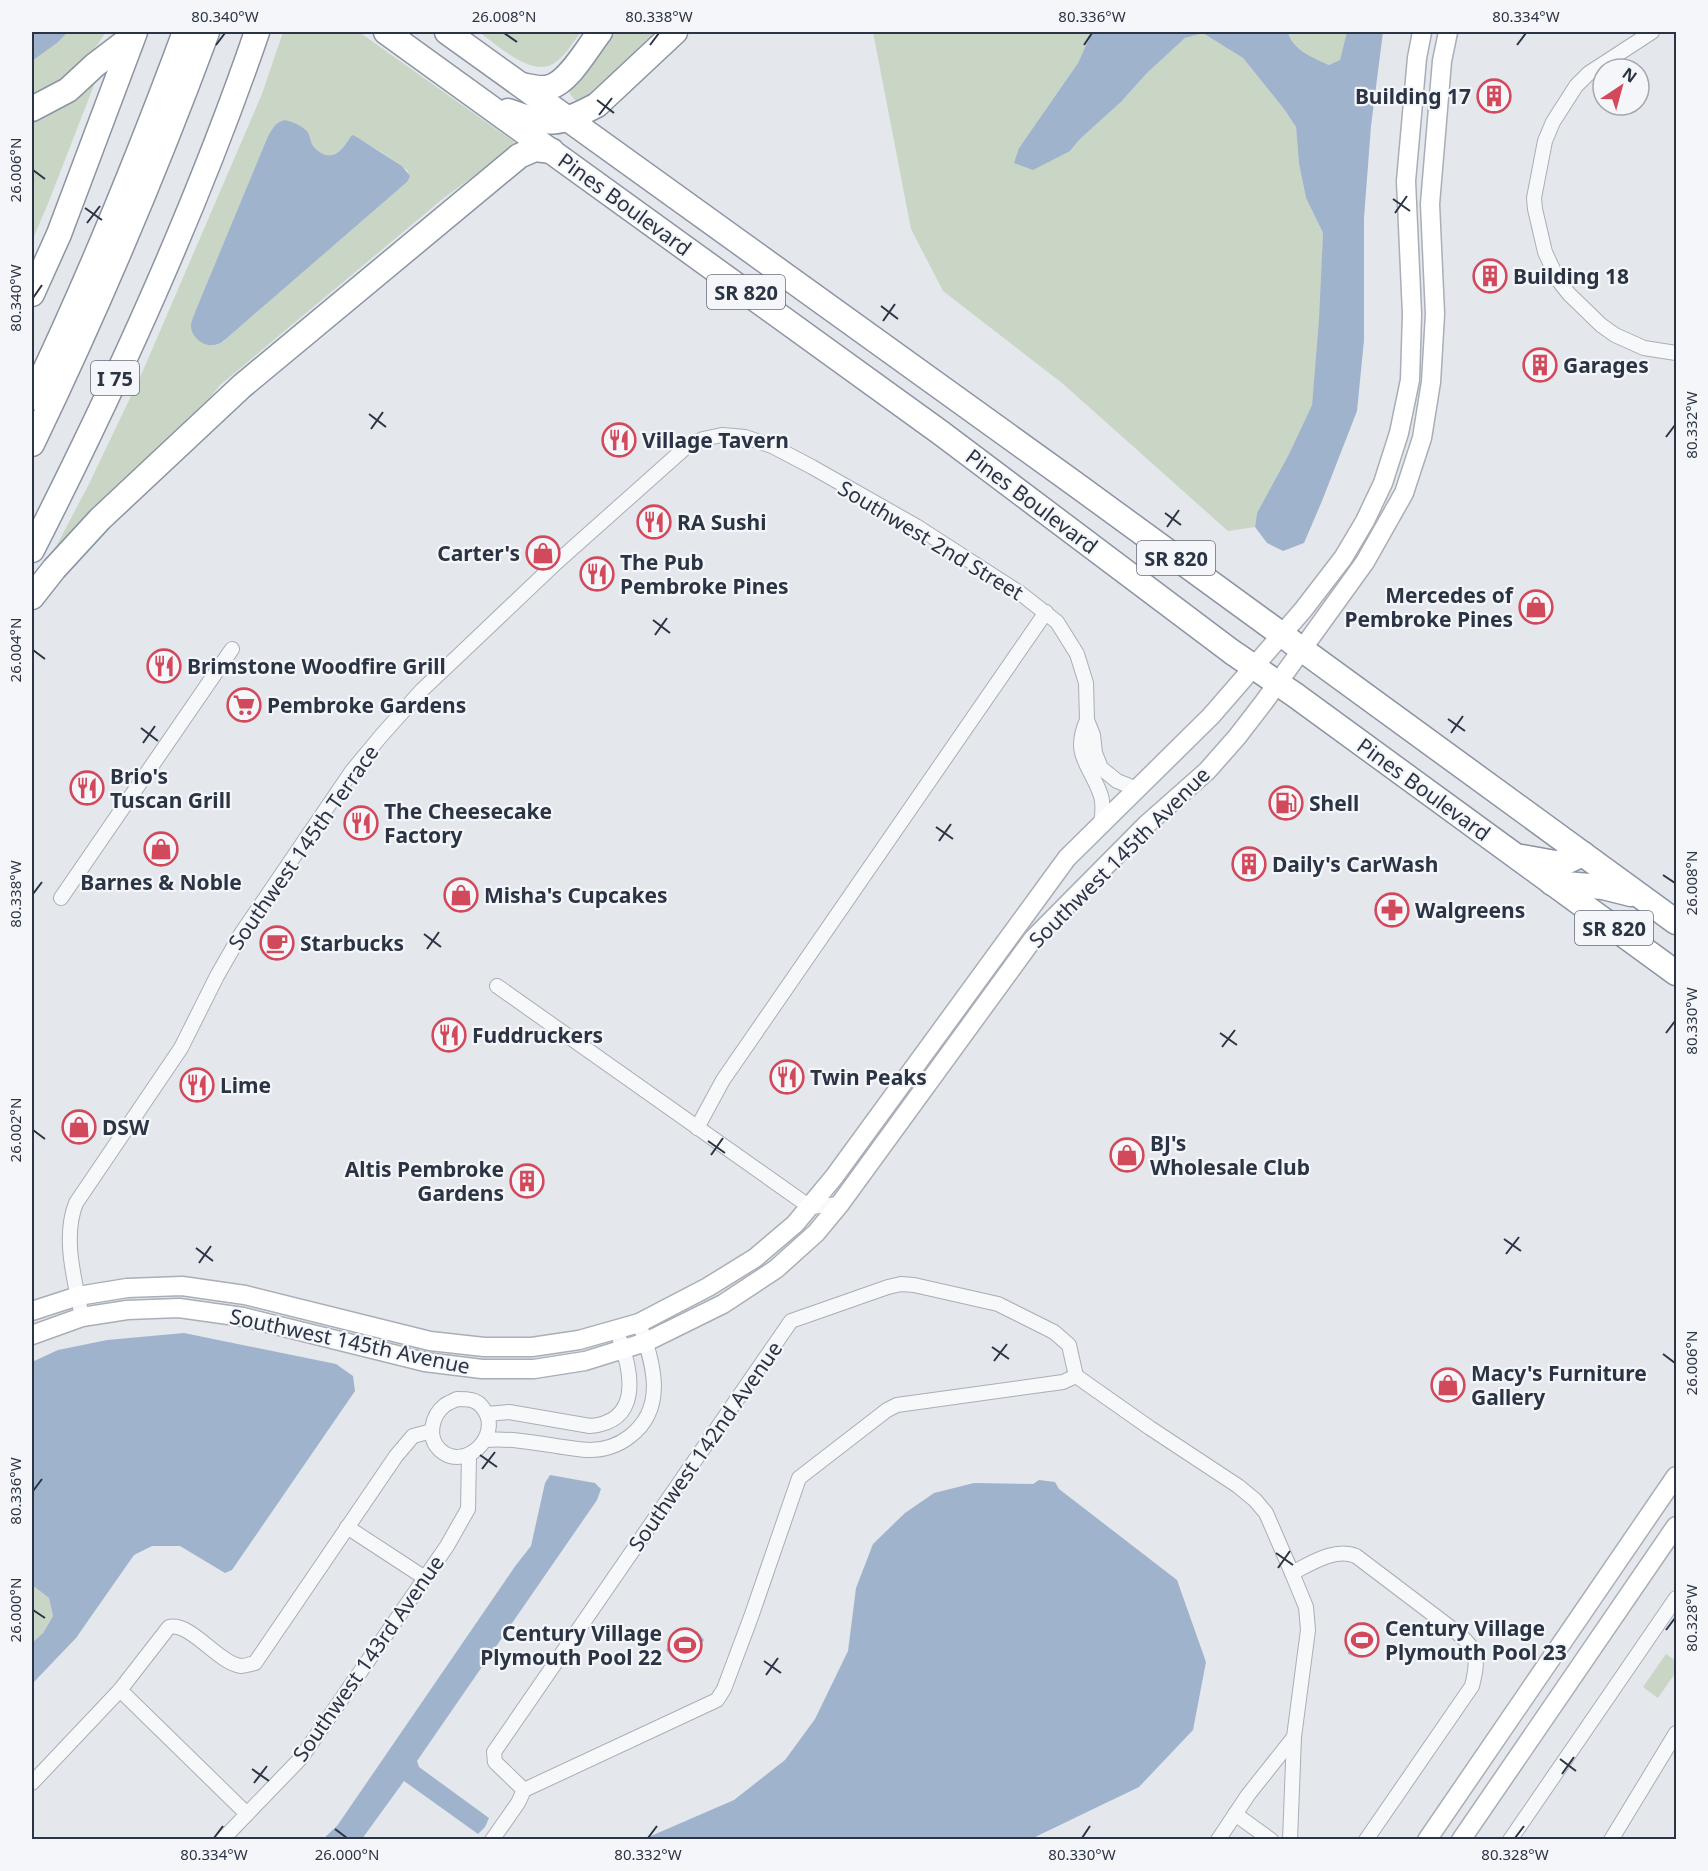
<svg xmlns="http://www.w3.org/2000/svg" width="1708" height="1871" viewBox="0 0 1708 1871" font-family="'Noto Sans',sans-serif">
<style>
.green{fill:#c9d6c5;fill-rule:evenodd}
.water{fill:#9fb4cc}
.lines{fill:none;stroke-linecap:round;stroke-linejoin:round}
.street-casing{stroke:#a9aeb7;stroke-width:16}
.secondary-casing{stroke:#a9aeb7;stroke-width:21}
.highway-casing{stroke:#8b94a3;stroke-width:27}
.street{stroke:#f7f8fa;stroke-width:14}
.secondary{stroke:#fff;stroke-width:18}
.highway{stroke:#fff;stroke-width:24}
.ticks{fill:none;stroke:#2b3445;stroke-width:2}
.labels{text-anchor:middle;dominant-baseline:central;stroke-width:4.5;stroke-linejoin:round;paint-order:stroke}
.shield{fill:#f4f6f9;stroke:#676e7b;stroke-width:1.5}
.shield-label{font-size:20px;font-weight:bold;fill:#2b3445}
.poi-label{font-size:21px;font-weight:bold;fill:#2b3445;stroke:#f4f6f9;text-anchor:start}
.street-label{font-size:21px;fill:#2b3445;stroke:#f4f6f9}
.neatline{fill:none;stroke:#2b3445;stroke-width:2}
.ticks-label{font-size:15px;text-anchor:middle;fill:#2b3445}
</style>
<rect width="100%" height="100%" fill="#e4e7ec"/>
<!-- green -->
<g class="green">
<path d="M68,32H106C88,61 62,82 32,98V61L57,43Z"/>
<path d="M283,32H359L517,144L445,197L220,385L196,415L48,562L89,484L142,373L262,94ZM285,120C293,122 301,125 307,131C310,135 310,139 312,144C315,148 318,151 322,154C336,160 345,145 352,136C372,146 391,157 408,171L407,182L227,338L219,344L212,346L191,325L195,312L268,136C273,128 275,122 285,120Z"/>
<path d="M479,32H581C572,43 565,57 553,64C531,77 496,44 479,32Z"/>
<path d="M615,32H666L582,100H575L570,94V90Z"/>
<path d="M873,32H1092L1078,63L1019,148L1070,151L1080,139L1121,102L1146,74L1185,38L1203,32L1243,58L1284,109L1296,127L1299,164L1306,198L1323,233L1320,320L1312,405L1289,454L1257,513L1255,527L1228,531L1062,383L943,291L911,229Z"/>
<path d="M1288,32H1347L1340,61L1329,65C1314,58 1292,50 1288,32Z"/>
<path d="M101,67L49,201L32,241V119Z"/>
<path d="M32,1585L49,1598L53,1616L43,1633L32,1643Z"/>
<path d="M1666,1654L1676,1661V1672L1658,1698L1643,1687Z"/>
</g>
<!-- water -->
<g class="water">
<path d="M32,32H68L57,43L32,61Z"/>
<path d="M1092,32H1288C1292,50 1314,58 1329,65L1340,60L1347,32H1383L1371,126L1364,218V340L1357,411L1322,501L1304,543L1283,551L1267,543L1255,527L1257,513L1289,454L1312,405L1319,320L1323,233L1306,198L1299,164L1296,127L1284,109L1243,58L1203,33L1185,38L1146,74L1121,102L1080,139L1070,151L1033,170L1014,163L1019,148L1078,63Z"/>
<path d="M285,120C293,122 301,125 307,131C310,135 310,139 312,144C315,149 318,151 323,154C337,160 345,145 352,135L355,136L402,166L410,176L407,182L227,338C223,341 219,345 214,345C204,347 191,337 191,326C191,321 194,316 195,312L268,136C273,128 275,122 285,120Z"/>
<path d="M184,1333L336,1364L353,1376L355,1391L232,1570L225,1573L180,1546H152L134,1555L76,1638L32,1684V1643L43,1633L53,1616L49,1598L32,1585V1362L58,1350L107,1340Z"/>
<path d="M550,1475L595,1483L601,1489L597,1500L417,1761L419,1767L489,1818L485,1827L478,1834L404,1781L362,1839H323L337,1826L516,1565L531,1546L545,1483Z"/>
<path d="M1039,1480L1055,1482L1059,1489L1177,1580L1206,1662L1193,1730L1139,1787L1031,1839H644L734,1800L785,1760L815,1719L848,1651L856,1588L873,1544L905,1513L934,1493L974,1483L1033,1484Z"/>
<path d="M1364,1622L1375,1627L1373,1644L1368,1646L1359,1658L1348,1654L1350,1636L1355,1635Z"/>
<path d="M697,1631L704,1640L695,1653L688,1650L673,1658L666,1650L676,1636L682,1638Z"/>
</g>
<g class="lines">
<!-- street casing -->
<g class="street-casing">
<g id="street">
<path d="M1652,32L1589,73L1576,86L1553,122L1545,141L1534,198L1535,209L1545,252L1558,280L1569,294L1601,325L1615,335L1644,348L1676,353"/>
<path d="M1087,720C1071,756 1091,765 1101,796C1104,805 1102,815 1101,825"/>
<path d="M61,898L232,649"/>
<path d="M497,986L810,1207L840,1204"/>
<path d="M697,1128L723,1080L1046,612"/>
<path d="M82,1317C75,1281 62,1238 76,1203L181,1048L217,976L241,934L352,771L381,736L422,690L457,657L557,562L685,448L703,439L722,435L745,437L772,446L812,467L916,526L1020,593L1057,622L1077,654L1086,683L1087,720L1093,735L1095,753L1101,768L1117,781L1137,789"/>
<path d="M1076,1376L1150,1428L1238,1486L1255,1500L1266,1513L1292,1573C1310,1564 1335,1547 1356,1556L1455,1631C1478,1649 1479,1658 1472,1686L1366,1840"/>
<path d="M457,1399C461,1399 467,1399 471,1400C477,1401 482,1406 485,1411C501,1437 464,1472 440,1450C427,1438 431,1416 445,1405C448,1403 453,1401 457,1399Z"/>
<path d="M487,1414L509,1412L590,1426C640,1422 633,1375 620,1340"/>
<path d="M485,1440C512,1438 537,1443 563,1447C572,1448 581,1450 590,1450C605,1450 617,1446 629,1437C668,1408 653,1362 639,1323"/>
<path d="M347,1527L425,1578"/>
<path d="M120,1690L247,1814"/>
<path d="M32,1783L120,1690L169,1627C191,1622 218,1663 241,1666C245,1666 251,1664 255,1663L396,1456L413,1436L432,1431"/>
<path d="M524,1790L495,1762L494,1752L791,1321L888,1287L901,1284L914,1285L998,1304L1054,1332L1069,1345L1076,1376"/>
<path d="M524,1790L717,1700L724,1689L751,1617L799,1478L887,1410L897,1405L1063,1382L1076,1376"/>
<path d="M1235,1814L1271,1840"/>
<path d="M222,1840L301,1758L447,1546L468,1509L469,1455"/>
<path d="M492,1840L518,1803L524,1790"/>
<path d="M1218,1840L1248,1795L1294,1737L1308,1630L1306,1607L1292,1573"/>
<path d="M1290,1840L1294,1737"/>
<path d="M1510,1840L1676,1598"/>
<path d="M1611,1840L1676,1733"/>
</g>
</g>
<!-- secondary casing -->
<g class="secondary-casing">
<g id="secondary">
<path d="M32,1311L78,1296L127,1288L182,1286L245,1295L430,1341L484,1347H532L579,1340L639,1323L708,1287L755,1258L795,1224L834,1177L1067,858L1211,716L1303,610L1343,558L1365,521L1383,483L1399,433L1410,380L1412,314L1406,181L1417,58L1422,32"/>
<path d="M32,1335L82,1317L127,1310L179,1308L243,1317L425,1362L482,1369H534L585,1361L646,1342L723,1304L776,1269L816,1233L840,1204L1033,939L1147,824L1207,771L1237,737L1264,702L1365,562L1404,493L1422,438L1431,382L1435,314L1430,204L1442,61L1448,32"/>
<path d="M1427,1840L1676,1476"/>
<path d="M1461,1840L1676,1526"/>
</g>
</g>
<!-- highway casing -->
<g class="highway-casing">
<g id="highway">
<path d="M386,32L941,433L1232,652L1295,695L1676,973"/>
<path d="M447,32L1071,481L1676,922"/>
<path d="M522,85C532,87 541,90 550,87C569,82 588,47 600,32"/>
<path d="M32,109L68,90L95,65L133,36"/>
<path d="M508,111C550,126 557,126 597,105L675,32"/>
<path d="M32,294L59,234L135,32"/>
<path d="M32,398C89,279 139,156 185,32"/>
<path d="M32,444C97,309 155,172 207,32"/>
<path d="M32,550C117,383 196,210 257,32"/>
<path d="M32,597L54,569L100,519L242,386L519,156L535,149L552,151"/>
<path d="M1522,857L1555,863L1566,862L1583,854"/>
<path d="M1552,883L1603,887L1631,894"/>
</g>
</g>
<!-- street -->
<use href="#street" class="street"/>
<!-- secondary -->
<use href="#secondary" class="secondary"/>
<!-- highway -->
<use href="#highway" class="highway"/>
</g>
<!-- ticks -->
<path class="ticks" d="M504,33L517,42M216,45L225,33M650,45L659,33M1084,45L1092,33M1517,45L1526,33M597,100L614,113M599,115L612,98M33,170L45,179M1393,199L1410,211M85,208L102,220M1395,213L1407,196M87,223L100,206M33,298L42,285M881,306L898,319M883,321L895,304M369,414L386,427M371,429L383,412M1666,437L1675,425M1165,513L1181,525M1167,527L1179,510M653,620L670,633M655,635L667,618M33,650L45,659M1448,719L1465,731M141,728L158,741M1451,733L1463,716M143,743L155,726M936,827L953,839M939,841L951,824M1663,875L1675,883M33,894L42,882M424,934L441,947M427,949L439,932M1220,1033L1237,1045M1666,1033L1675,1021M1222,1047L1235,1030M33,1130L45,1139M708,1141L725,1153M711,1155L723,1138M1504,1239L1521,1251M196,1248L213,1261M1506,1254L1519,1237M199,1263L211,1246M992,1347L1009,1359M1663,1354L1675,1363M994,1361L1007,1344M480,1455L497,1467M482,1469L495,1452M33,1491L42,1479M1276,1553L1293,1565M1278,1568L1290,1551M33,1610L45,1618M1666,1630L1675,1618M764,1661L781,1673M766,1675L778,1658M1560,1759L1576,1771M252,1769L269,1781M1562,1774L1574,1757M254,1783L267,1766M335,1829L347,1838M214,1838L223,1826M648,1838L657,1826M1082,1838L1090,1826M1515,1838L1524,1826"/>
<!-- icons -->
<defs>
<g id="building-ring" transform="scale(1.725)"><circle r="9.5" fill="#f4f6f9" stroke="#d1495b" stroke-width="1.5"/><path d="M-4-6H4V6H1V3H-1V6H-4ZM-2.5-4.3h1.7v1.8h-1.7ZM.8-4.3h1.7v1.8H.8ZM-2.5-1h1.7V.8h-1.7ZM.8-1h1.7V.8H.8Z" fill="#d1495b"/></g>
<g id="restaurant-ring" transform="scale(1.725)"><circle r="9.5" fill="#f4f6f9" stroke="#d1495b" stroke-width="1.5"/><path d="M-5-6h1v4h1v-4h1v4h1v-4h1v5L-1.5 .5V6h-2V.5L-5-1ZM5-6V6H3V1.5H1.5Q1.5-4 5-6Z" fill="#d1495b"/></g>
<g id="shop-ring" transform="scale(1.725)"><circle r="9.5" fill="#f4f6f9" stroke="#d1495b" stroke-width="1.5"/><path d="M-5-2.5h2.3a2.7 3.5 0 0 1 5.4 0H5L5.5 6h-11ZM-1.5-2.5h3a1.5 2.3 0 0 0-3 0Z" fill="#d1495b"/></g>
<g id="supermarket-ring" transform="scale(1.725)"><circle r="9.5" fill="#f4f6f9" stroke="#d1495b" stroke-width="1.5"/><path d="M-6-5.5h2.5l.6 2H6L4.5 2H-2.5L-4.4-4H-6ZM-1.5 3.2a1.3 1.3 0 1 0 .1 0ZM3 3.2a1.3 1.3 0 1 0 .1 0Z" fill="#d1495b"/></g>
<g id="fuel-ring" transform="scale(1.725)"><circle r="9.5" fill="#f4f6f9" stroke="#d1495b" stroke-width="1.5"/><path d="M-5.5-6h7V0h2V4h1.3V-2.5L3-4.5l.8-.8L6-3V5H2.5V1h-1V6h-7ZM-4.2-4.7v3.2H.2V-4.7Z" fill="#d1495b"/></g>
<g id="pharmacy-ring" transform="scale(1.725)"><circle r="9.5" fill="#f4f6f9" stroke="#d1495b" stroke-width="1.5"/><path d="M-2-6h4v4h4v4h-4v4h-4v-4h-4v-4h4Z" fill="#d1495b"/></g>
<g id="cafe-ring" transform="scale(1.725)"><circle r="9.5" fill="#f4f6f9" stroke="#d1495b" stroke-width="1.5"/><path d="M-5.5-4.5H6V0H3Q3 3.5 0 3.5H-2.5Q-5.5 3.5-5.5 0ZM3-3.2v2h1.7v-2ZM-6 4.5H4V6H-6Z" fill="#d1495b"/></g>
<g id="stadium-ring" transform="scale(1.725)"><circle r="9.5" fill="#f4f6f9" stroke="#d1495b" stroke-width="1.5"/><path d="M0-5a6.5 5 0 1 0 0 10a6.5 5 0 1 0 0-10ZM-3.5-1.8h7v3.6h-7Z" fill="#d1495b"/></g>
</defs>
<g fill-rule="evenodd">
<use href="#building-ring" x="1494" y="96"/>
<use href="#building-ring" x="1490" y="276"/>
<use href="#building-ring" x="1540" y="365"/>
<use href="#restaurant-ring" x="619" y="440"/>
<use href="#restaurant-ring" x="654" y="522"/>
<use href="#shop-ring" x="543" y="553"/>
<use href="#restaurant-ring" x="597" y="574"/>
<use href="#shop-ring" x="1536" y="607"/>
<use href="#restaurant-ring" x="164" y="666"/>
<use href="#supermarket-ring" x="244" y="705"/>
<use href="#restaurant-ring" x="87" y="788"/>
<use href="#fuel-ring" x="1286" y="803"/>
<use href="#restaurant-ring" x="361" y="823"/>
<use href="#shop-ring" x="161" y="849"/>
<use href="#building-ring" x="1249" y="864"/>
<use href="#shop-ring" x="461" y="895"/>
<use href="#pharmacy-ring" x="1392" y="910"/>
<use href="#cafe-ring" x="277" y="943"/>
<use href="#restaurant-ring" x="449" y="1035"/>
<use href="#restaurant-ring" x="787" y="1077"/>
<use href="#restaurant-ring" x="197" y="1085"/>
<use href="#shop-ring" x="79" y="1127"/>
<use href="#shop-ring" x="1127" y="1155"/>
<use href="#building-ring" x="527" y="1181"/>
<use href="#shop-ring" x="1448" y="1385"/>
<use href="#stadium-ring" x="1362" y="1640"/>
<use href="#stadium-ring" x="685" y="1645"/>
</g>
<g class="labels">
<!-- shield labels -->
<g class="shield">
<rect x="707" y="275" width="78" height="34" rx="4.5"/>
<rect x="91" y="361" width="48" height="34" rx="4.5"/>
<rect x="1137" y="541" width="78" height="34" rx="4.5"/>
<rect x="1575" y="911" width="78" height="34" rx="4.5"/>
</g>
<g class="shield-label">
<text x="746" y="292">SR 820</text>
<text x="115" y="378">I 75</text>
<text x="1176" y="558">SR 820</text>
<text x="1614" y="928">SR 820</text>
</g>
<!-- poi labels -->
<g class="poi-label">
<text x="1471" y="96" text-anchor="end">Building 17</text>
<text x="1513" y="276">Building 18</text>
<text x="1563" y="365">Garages</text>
<text x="642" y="440">Village Tavern</text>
<text x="677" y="522">RA Sushi</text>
<text x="520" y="553" text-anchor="end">Carter's</text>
<text x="620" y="562">The Pub<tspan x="620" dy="24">Pembroke Pines</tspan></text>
<text x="1513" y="595" text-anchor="end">Mercedes of<tspan x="1513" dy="24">Pembroke Pines</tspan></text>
<text x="187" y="666">Brimstone Woodfire Grill</text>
<text x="267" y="705">Pembroke Gardens</text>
<text x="110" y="776">Brio's<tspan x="110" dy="24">Tuscan Grill</tspan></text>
<text x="1309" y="803">Shell</text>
<text x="384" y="811">The Cheesecake<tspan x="384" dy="24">Factory</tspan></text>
<text x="1272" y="864">Daily's CarWash</text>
<text x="161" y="882" text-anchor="middle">Barnes &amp; Noble</text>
<text x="484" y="895">Misha's Cupcakes</text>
<text x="1415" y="910">Walgreens</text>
<text x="300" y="943">Starbucks</text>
<text x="472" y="1035">Fuddruckers</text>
<text x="810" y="1077">Twin Peaks</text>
<text x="220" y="1085">Lime</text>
<text x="102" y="1127">DSW</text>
<text x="1150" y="1143">BJ's<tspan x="1150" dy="24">Wholesale Club</tspan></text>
<text x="504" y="1169" text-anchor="end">Altis Pembroke<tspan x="504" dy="24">Gardens</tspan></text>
<text x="1471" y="1373">Macy's Furniture<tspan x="1471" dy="24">Gallery</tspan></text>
<text x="1385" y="1628">Century Village<tspan x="1385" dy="24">Plymouth Pool 23</tspan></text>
<text x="662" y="1633" text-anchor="end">Century Village<tspan x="662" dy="24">Plymouth Pool 22</tspan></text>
</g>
<!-- street labels -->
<g class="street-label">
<text transform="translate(625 204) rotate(36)">Pines Boulevard</text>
<text transform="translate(1032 501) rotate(37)">Pines Boulevard</text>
<text transform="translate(931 540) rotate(31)">Southwest 2nd Street</text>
<text transform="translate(1424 789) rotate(36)">Pines Boulevard</text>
<text transform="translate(303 847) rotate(-55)">Southwest 145th Terrace</text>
<text transform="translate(1119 857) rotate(-45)">Southwest 145th Avenue</text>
<text transform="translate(350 1341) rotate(12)">Southwest 145th Avenue</text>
<text transform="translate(705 1446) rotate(-55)">Southwest 142nd Avenue</text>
<text transform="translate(368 1658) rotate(-55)">Southwest 143rd Avenue</text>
</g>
</g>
<!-- border -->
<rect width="1708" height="1871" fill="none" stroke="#f4f6f9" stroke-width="66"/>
<!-- north arrow -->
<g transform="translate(1621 87) rotate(36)"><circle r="28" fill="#f4f6f9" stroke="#a4a8b1" stroke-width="1.5"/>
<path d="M0-4.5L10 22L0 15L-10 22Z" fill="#d1495b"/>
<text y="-9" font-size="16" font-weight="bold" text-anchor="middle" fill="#2b3445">N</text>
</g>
<rect x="33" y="33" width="1642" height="1805" class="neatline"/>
<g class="ticks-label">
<text x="225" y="22">80.340°W</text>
<text x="504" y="22">26.008°N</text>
<text x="659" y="22">80.338°W</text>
<text x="1092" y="22">80.336°W</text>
<text x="1526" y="22">80.334°W</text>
<text transform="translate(16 170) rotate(-90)" y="5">26.006°N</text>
<text transform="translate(16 298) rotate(-90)" y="5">80.340°W</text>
<text transform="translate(1692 425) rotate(-90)" y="5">80.332°W</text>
<text transform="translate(16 650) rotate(-90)" y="5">26.004°N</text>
<text transform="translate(1692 883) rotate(-90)" y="5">26.008°N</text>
<text transform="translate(16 894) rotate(-90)" y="5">80.338°W</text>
<text transform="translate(1692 1021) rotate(-90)" y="5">80.330°W</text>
<text transform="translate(16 1130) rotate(-90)" y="5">26.002°N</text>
<text transform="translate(1692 1363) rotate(-90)" y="5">26.006°N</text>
<text transform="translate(16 1491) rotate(-90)" y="5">80.336°W</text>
<text transform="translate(16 1610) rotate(-90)" y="5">26.000°N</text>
<text transform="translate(1692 1618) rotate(-90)" y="5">80.328°W</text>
<text x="214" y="1860">80.334°W</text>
<text x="347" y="1860">26.000°N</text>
<text x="648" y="1860">80.332°W</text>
<text x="1082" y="1860">80.330°W</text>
<text x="1515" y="1860">80.328°W</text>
</g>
</svg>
